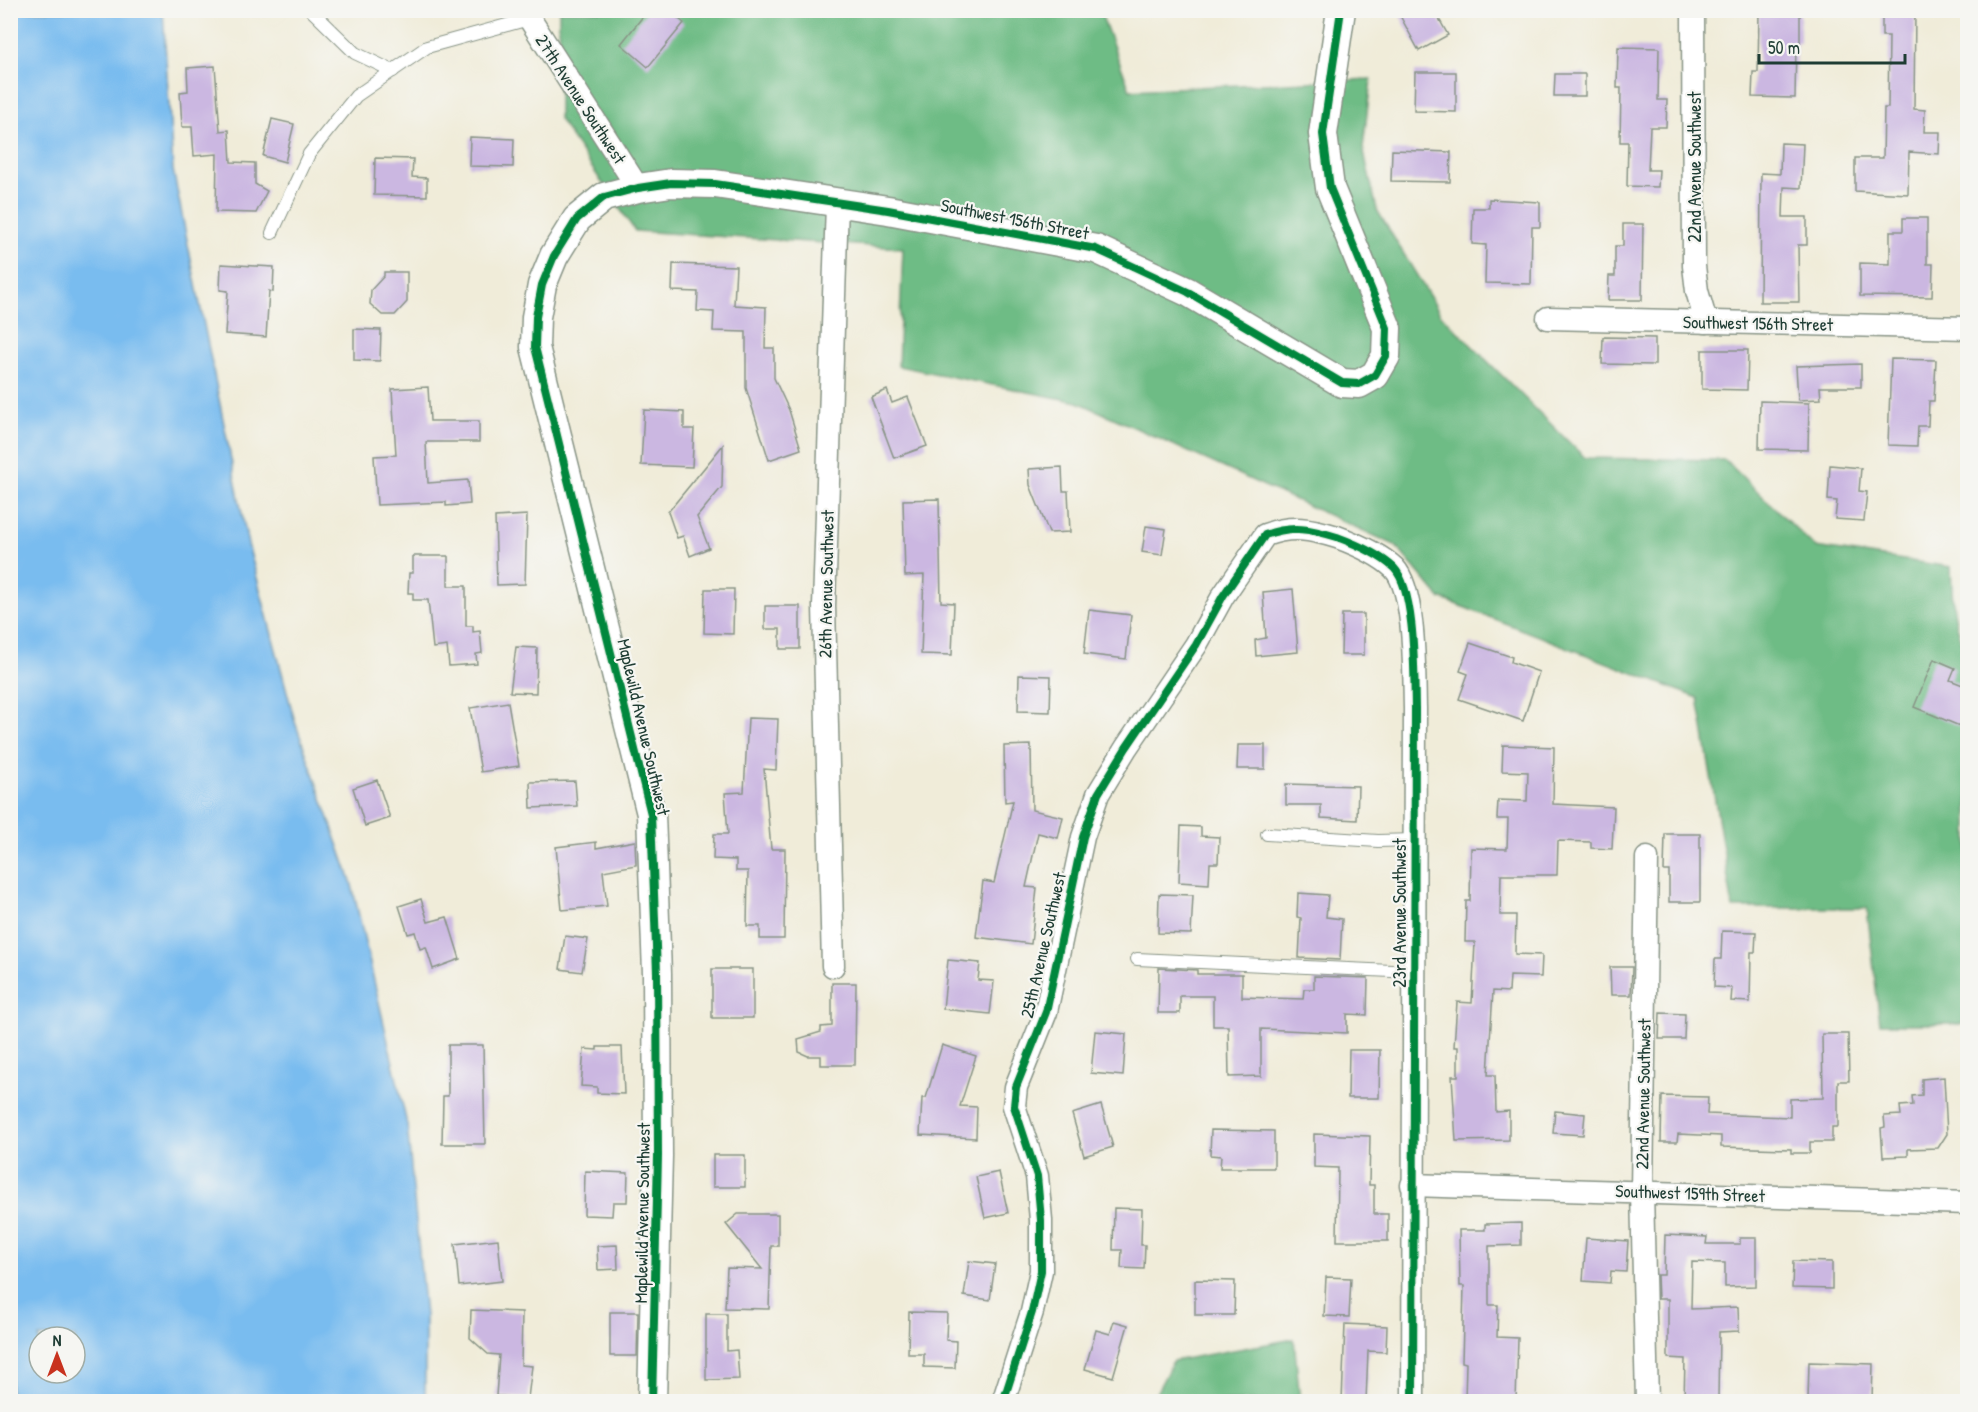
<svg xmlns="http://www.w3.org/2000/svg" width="1978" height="1412" viewBox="0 0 1978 1412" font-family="'Patrick Hand',sans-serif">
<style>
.forest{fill:#6ebc85;stroke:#467c5c;stroke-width:1.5}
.water{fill:#79bcef;stroke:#4c7c92;stroke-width:1.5;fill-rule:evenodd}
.building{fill:#cbb7e1}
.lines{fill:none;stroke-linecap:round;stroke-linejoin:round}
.service-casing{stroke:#889486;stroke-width:14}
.minor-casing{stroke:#889486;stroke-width:25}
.tertiary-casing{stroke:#889486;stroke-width:31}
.service{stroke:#fff;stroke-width:12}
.minor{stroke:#fff;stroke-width:22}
.tertiary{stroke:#fff;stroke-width:28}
.cycleway-casing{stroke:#f6f6f2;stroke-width:11}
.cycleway{stroke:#00873e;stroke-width:8}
.labels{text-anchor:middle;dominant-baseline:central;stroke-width:4.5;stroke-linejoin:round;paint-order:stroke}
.street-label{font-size:18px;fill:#1f3d34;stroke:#f6f6f2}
</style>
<rect width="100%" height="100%" fill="#f6f6f2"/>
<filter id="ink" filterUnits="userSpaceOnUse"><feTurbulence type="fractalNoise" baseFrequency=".0167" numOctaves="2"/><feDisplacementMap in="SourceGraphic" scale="12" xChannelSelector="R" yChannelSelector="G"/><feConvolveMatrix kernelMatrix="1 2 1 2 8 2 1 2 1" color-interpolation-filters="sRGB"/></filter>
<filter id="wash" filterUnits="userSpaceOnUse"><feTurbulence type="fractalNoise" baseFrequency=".008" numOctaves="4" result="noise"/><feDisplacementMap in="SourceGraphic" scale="24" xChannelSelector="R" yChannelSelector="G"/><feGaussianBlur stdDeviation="1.35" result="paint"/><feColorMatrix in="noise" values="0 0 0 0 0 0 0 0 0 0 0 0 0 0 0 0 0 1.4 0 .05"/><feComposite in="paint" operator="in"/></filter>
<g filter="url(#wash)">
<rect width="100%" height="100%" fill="#f0ecd9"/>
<!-- forest -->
<g class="forest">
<path d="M559,11H1100L1130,90L1371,79L1363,148L1377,210L1441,315L1585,458L1725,460L1815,547L1951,567C1952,598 1953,627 1968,655V1003L1963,1024H1880L1867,908H1733L1698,698L1440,598L1395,545L1078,402L898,366L903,248L635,231L559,119Z"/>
<path d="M1294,1339L1300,1401H1152L1173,1361Z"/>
</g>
<!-- water -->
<path class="water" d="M10,11H163L173,170L248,544L295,722L351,881L407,1124L425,1316V1401H11ZM39,1337H75V1373H39Z"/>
<g id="blocks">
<!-- building -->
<g class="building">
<path d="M648,10H668L684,23L648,67L621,44Z"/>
<path d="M1397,10H1434L1448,35L1419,51Z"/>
<path d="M1759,10H1800V43H1796L1795,98L1752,97L1753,72H1758Z"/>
<path d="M1882,10H1915L1914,109L1925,110L1924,132H1940L1939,154L1909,152L1908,194L1855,191V158H1883L1884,108H1888L1889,36H1882Z"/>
<path d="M1618,47L1659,48L1658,100H1667L1666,127H1650L1648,170H1659L1658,187L1627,186L1628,142H1620L1621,88H1617Z"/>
<path d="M215,66L220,131L229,130L231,162L255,163V184L267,191L256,213L216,212L217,154L194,156L192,127H182L180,92L188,91L187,68Z"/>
<path d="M1415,72H1456V112L1414,111Z"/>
<path d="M1555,74H1585V96H1554Z"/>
<path d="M272,119L294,124L285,162L263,156Z"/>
<path d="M470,137L514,139L513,167L469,166Z"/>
<path d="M1781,143L1803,144L1801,188L1784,187L1783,217H1807V245H1798L1799,302H1760L1761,173L1780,174Z"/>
<path d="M1392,150L1451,152L1450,182L1391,181Z"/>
<path d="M375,158L413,159L412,177L427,178V196L374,195Z"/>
<path d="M1489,199L1540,202V227H1532L1531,284L1485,283L1486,245L1472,244L1473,208H1489Z"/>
<path d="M1903,218H1927V264H1933L1932,297L1860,296V263L1890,264V231H1903Z"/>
<path d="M1623,224H1643L1642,300H1608L1609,276H1615V246H1623Z"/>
<path d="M221,264L274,267L273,292L269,291L266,337L225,334L228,291L220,290Z"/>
<path d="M673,264L736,266L734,305L766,307L765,348H774V378L789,410L801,449L769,460L746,388V332L713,331L714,312L697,311L698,292L672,291Z"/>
<path d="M384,272H407V302L395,315H382L370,304L371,290L384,276Z"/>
<path d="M354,329L381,330L380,361L354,360Z"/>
<path d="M1603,337L1655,338V365L1602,364Z"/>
<path d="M1702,350H1748L1747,390L1702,389Z"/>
<path d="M1891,359L1936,360L1934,401H1929L1928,426H1918L1917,446L1888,445Z"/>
<path d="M1861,364V387H1820L1821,399L1798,400L1796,366Z"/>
<path d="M428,387L430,421H479V442H426L428,483L468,480L470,504L446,506V502L377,505L374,456L396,455L392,389Z"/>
<path d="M887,390L892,403L908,397L927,446L894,458L871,397Z"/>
<path d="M1760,401L1809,403L1808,450L1759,449Z"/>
<path d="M644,410L684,412V429H694L692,467L641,465Z"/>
<path d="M723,445L722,487L697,517L709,548L690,556L683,536L677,538L668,512Z"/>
<path d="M1830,465L1861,468L1859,491L1867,492L1864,521L1835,519L1837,501L1828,500Z"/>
<path d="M1062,467L1063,491H1068L1070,532L1049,533L1030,485L1029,469Z"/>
<path d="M939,499L941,602L954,603L952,655L921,654L924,575L905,576L903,500Z"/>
<path d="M527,515L525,584L497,585L495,517Z"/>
<path d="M1146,526L1166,529L1162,555L1142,552Z"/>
<path d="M413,556H448V586H466V626H473V632L480,631L482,653L476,654L477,664L449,666L447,646L433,648L428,600H413V593H408L409,573H413Z"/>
<path d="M705,589H734L733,634L704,633Z"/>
<path d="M1293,589L1298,652L1256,656L1255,640L1266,638L1263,592Z"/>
<path d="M765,606H800V649H780V629H765Z"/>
<path d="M1089,610L1131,615L1126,659L1084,654Z"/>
<path d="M1342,614H1364V655H1341Z"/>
<path d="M1470,643L1512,657L1511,662L1539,672L1523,721L1459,699L1468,674L1460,671Z"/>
<path d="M516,647L537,648L536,693L510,692Z"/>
<path d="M1934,659L1955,668L1950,680L1968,687V716L1962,727L1914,707Z"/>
<path d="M1019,675L1051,676L1050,712L1018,711Z"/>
<path d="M508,702L519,766L481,772L470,708Z"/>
<path d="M748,718L778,719L776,770L764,769L771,849H785L784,939H760V926H747L748,871H736V860L713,859L714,834H728L725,793L744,792Z"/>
<path d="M1031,745L1032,810L1063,817L1058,838L1038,833L1026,887L1037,888L1031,944L976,937L983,881L994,883L1013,801L1005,802L1004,746Z"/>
<path d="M1238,745H1265V769H1237Z"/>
<path d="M1503,745L1554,747L1553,804L1614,807L1612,849L1591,848V842L1558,841L1557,875H1501L1500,915H1516L1515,954L1542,955L1541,977L1510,976L1509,992L1493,991L1488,1075H1495L1496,1112L1509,1111V1140L1456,1141L1452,1076H1458V1047H1454L1457,1002L1472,1003L1475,942H1465L1466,901H1470L1471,848L1507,849L1508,819H1497L1498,800L1527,801L1528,772L1502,771Z"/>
<path d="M377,780L390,818L365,826L353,788Z"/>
<path d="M575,781L577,806L531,808L530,782Z"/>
<path d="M1286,784L1358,786L1357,820L1321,818V805H1286Z"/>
<path d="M1181,826L1201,827V836L1219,837L1218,863H1210L1209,884L1179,882Z"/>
<path d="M1665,834H1700V902H1669V871H1664Z"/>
<path d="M635,841L636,865L603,871L607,906L562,910L556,847L596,842V848Z"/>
<path d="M1298,893L1328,895L1326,917L1342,919L1340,960L1299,958L1301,918L1297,917Z"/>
<path d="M1159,894L1193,895L1191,934L1158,933Z"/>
<path d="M421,899L428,922L447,917L460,959L433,969L426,947L420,949L415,932L408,934L399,906Z"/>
<path d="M1722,931L1756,932L1755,952H1751L1750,1002L1731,1001L1732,988L1714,987L1715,959H1721Z"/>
<path d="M565,936L588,939L582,972L560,969Z"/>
<path d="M948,960L980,963L978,980L994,981L990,1014L943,1009Z"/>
<path d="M1610,967H1632L1631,995H1611Z"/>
<path d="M1159,968L1197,970V974H1242V997L1303,999L1304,989H1314V976L1368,978L1367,1015L1347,1014V1033L1261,1029V1076L1229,1077L1228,1026H1213V996H1180V1013H1158Z"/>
<rect x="712" y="969" width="41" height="49"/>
<path d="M832,983H856L855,1065H821V1056H808L799,1052L798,1039L821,1032V1027L832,1026Z"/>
<path d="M1660,1013L1685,1014L1684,1039H1659Z"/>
<path d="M1095,1031L1126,1034L1123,1076L1091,1073Z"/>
<path d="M1822,1034H1848L1849,1081H1838V1127H1832V1142H1810V1153H1791V1149L1721,1147V1136L1678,1134L1677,1142H1661L1662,1096L1708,1097L1707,1114L1790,1117V1099L1823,1098Z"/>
<path d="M448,1045H483L485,1144H442L443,1096H448Z"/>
<path d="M942,1045L976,1056L960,1106L977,1107L976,1138L920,1135L922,1098H926Z"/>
<path d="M597,1047H622L624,1094L597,1093V1087L581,1086L584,1049L597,1050Z"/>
<path d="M1349,1050H1380L1379,1098H1348Z"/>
<path d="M1944,1077L1947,1134L1938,1148L1908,1149V1156L1883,1157L1881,1128L1885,1127L1884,1116L1901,1115L1900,1106L1913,1105L1912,1096L1922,1095V1079Z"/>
<path d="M1101,1105L1113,1147L1084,1156L1072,1114Z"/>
<path d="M1555,1111L1585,1114L1583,1135L1553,1133Z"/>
<path d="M1211,1130L1274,1131V1168H1220L1221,1156L1210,1155Z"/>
<path d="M1314,1134L1370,1136L1369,1185H1374V1214H1388V1241H1337L1338,1168L1314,1167Z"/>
<rect x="713" y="1155" width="32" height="32"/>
<path d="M585,1171L628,1173L627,1202H613L612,1216L584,1215Z"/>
<path d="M999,1172L1008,1213L985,1218L976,1177Z"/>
<path d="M1114,1208L1142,1209L1141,1245H1145L1144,1269L1121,1268L1122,1250H1113Z"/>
<path d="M738,1214H778V1246H771L769,1309L725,1308L727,1268L762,1269L726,1224Z"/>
<path d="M1521,1223V1245L1489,1246V1305H1498L1497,1337L1518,1338L1516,1401H1465L1466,1363L1462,1362L1464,1286H1460L1459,1230H1485V1224Z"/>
<path d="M1665,1235L1707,1237L1706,1244H1740V1238H1756V1286L1725,1287V1263L1692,1262L1691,1309L1738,1307L1739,1331L1719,1332L1718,1401H1684L1685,1359L1668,1358V1299H1658L1657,1275H1664Z"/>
<path d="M1586,1238L1628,1241L1626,1272L1611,1271L1610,1283L1583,1281Z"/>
<path d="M498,1239L502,1281L459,1286L455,1244Z"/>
<path d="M617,1245L618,1269L598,1270L597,1246Z"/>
<path d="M969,1261L995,1264L990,1300L964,1296Z"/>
<path d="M1793,1261L1832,1262V1289L1792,1288Z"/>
<path d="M1326,1277L1351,1278L1349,1317L1324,1316Z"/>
<path d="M1195,1280L1235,1281L1234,1315H1195Z"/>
<path d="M471,1310L522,1312L521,1365L532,1366L528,1398L496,1396L499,1355L488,1354L470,1338Z"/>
<path d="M610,1312H638L637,1356H610Z"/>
<path d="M909,1312L947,1313L946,1340L956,1341L955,1368L924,1367V1354H908Z"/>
<path d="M706,1314H727V1351L737,1350L739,1379L706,1380Z"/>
<path d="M1114,1321L1128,1325L1113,1377L1085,1369L1096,1330L1110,1334Z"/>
<path d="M1345,1324L1387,1326L1386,1352L1368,1351L1366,1401H1342Z"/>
<path d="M1809,1362L1873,1364L1872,1401H1808Z"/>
</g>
</g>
</g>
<g filter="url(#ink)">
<use href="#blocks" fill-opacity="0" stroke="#889486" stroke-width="1.5"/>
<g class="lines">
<!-- service casing -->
<g class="service-casing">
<g id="service">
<path d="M311,10L355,53L393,71"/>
<path d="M272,233L309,154L356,96L427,47L529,19"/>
<path d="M1267,834L1378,841L1415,840"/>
<path d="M1137,959L1413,972"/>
</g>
</g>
<!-- minor casing -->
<g class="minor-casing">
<g id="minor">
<path d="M524,10L638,188"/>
<path d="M1693,10L1694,266L1697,291L1706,322"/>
<path d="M1548,318L1968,328"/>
<path d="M833,966L824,606L837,203"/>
<path d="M1412,1185L1968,1203"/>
<path d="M1003,1402L1032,1312L1041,1271V1220L1037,1176L1014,1106L1016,1087L1046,1012L1083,837L1098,794L1126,748L1196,645L1223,596L1265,535C1292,525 1311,529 1337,537C1356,544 1379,554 1394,568C1416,591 1414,676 1415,708L1413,1402"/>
<path d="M1647,1402L1642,1191L1647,858"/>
</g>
</g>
<!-- tertiary casing -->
<g class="tertiary-casing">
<path id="tertiary" d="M652,1402L658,1156L657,973L651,814L535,347L536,317L542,285L554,256L577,219L604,197L638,188L671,183L715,184L888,210L1096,249L1188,292L1342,383L1359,384L1375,375L1386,356L1387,328L1330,188L1323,134L1341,10"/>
</g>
<!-- service -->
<use href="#service" class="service"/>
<!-- minor -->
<use href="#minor" class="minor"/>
<!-- tertiary -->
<use href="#tertiary" class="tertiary"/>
<!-- cycleway casing -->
<g class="cycleway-casing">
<g id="cycleway">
<path d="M652,1402L658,1156L657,973L651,814L535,347L536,317L542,285L554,256L577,219L604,197L638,188L671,183L715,184L888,210L1096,249L1188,292L1342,383L1359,384L1375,375L1386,356L1387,328L1330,188L1323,134L1341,10"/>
<path d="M1003,1402L1032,1312L1041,1271V1220L1037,1176L1014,1106L1016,1087L1046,1012L1083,837L1098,794L1126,748L1196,645L1223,596L1265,535C1292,525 1311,529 1337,537C1356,544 1379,554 1394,568C1416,591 1414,676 1415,708L1413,1402"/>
</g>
</g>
<!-- cycleway -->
<use href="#cycleway" class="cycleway"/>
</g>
</g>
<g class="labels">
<!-- street labels -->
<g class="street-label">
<text transform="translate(581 99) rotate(57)">27th Avenue Southwest</text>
<text transform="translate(1694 167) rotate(-90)">22nd Avenue Southwest</text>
<text transform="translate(1015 219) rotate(11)">Southwest 156th Street</text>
<text transform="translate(1758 323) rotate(1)">Southwest 156th Street</text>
<text transform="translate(826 584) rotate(-89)">26th Avenue Southwest</text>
<text transform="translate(644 727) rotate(77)">Maplewild Avenue Southwest</text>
<text transform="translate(1399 913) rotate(-90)">23rd Avenue Southwest</text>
<text transform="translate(1043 945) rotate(-77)">25th Avenue Southwest</text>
<text transform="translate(1643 1094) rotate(-89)">22nd Avenue Southwest</text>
<text transform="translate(1690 1193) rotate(2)">Southwest 159th Street</text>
<text transform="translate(642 1213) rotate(-89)">Maplewild Avenue Southwest</text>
</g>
</g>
<!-- margin -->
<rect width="1978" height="1412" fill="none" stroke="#f6f6f2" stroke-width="36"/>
<!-- north arrow -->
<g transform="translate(57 1355)"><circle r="28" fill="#f6f6f2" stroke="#a0aca6" stroke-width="1.5"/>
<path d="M0-4.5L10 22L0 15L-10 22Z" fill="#c8321e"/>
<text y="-9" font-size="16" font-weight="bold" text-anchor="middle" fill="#1f3d34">N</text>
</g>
<!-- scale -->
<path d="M1759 54v9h146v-9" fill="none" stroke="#1f3d34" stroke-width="3"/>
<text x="1768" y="54" font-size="18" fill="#1f3d34" stroke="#f6f6f2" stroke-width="4.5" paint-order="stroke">50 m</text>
</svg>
